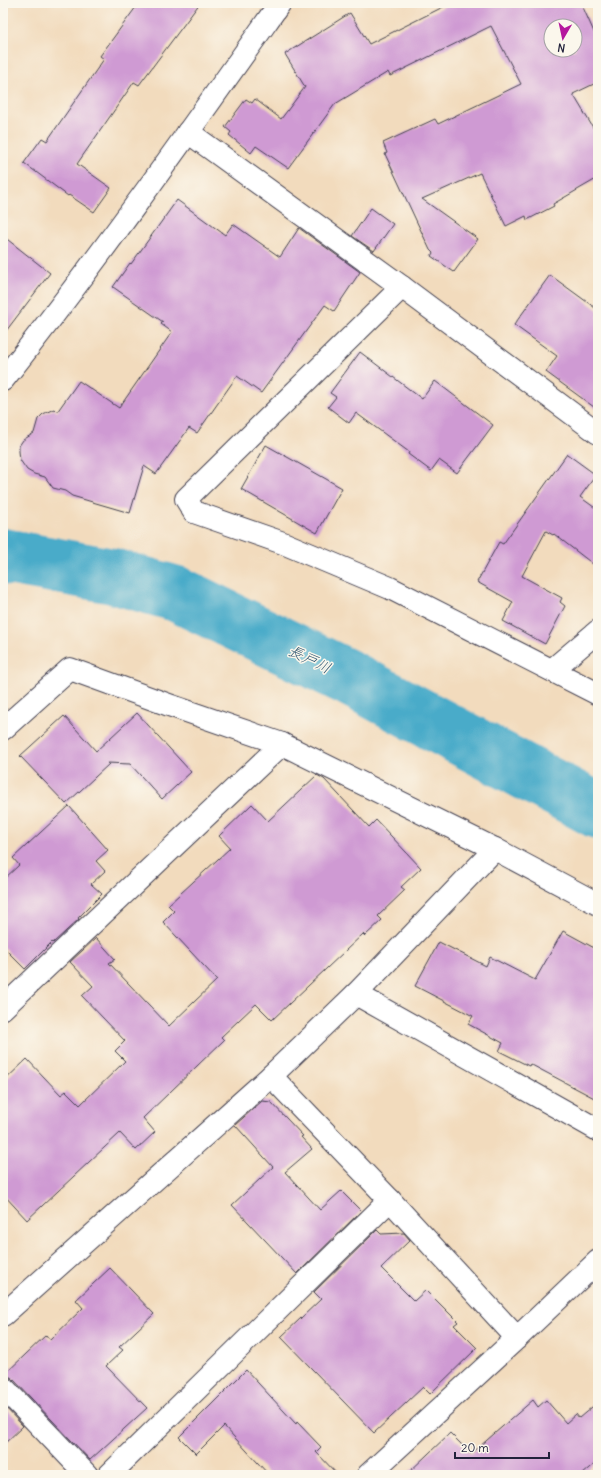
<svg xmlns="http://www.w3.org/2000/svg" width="601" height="1478" viewBox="0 0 601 1478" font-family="Delius,'Klee One',sans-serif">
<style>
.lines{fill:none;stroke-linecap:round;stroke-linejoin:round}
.river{stroke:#4aabc9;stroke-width:56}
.building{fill:#cf9ad3;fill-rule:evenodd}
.minor-casing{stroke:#413e4e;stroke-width:24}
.minor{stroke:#fff;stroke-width:22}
.labels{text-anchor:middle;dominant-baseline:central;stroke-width:3;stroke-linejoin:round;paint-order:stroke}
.water-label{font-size:15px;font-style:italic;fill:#325974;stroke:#fbf7ec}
</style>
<rect width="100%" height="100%" fill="#fbf7ec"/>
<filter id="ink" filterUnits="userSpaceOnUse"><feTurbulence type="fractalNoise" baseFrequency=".025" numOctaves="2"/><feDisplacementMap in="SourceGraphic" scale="8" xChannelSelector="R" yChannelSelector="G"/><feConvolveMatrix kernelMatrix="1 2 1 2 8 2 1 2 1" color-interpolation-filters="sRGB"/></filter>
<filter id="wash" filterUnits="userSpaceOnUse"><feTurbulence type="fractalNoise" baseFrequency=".012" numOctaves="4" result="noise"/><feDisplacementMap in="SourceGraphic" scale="16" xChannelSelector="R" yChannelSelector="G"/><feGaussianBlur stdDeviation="0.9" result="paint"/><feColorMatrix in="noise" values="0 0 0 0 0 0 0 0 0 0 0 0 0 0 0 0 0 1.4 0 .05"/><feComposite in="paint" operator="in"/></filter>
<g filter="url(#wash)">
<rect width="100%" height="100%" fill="#f2dbbd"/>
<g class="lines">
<!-- river -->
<path class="river" d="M3,556L113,576L177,594L349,678L598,811"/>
</g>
<g id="blocks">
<!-- building -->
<g class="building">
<path d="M139,3H200L139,85L134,82L77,164L111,188L94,212L69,195L68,196L24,163L42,138L47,141L104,59L100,56Z"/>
<path d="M451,3H581L598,41V82L573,94L598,136V178L553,204L554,206L527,220L526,216L506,226L480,173L422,199L478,239L454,272L431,256L433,253L430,250L385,154L387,153L383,143L435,119L438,124L521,84L491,26L390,76L388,72L335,104L288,168L256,146L251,153L229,135L231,132L225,127L246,99L252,103L255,99L281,119L305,87L285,54L350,13L369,44ZM551,26H575V50H551Z"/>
<path d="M177,200L225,235L233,224L280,257L299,228L360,272L334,311L325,305L261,393L237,376L197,433L189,428L156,474L144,466L130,513L72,496L65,491L53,488L45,477L34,474L27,470L20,460L19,451V446L23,440L34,433L38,419L43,414L54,409L57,412L79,381L119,408L172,332L161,324L163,322L113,287L130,263L131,264Z"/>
<path d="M371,208L393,224L374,251L352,236Z"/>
<path d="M3,236L50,273L3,335Z"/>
<path d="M550,275L598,310V410L546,372L557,356L514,325Z"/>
<path d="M360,352L422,399L435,381L493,425L457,473L439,460L431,471L408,454L409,452L356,413L349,423L328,407L336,397L330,393Z"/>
<path d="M266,445L342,488L317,533L241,489Z"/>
<path d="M567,454L596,475L580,497L598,510V568L554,534L553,535L546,531L522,576L562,598L560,602L565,606L545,644L503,621L513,602L477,582L499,542L503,544Z"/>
<path d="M137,713L191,772L162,799L130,764L107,763L109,764L66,804L20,756L64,716L96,751Z"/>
<path d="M317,775L324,779L369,827L376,820L421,868L401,887L405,890L378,916L382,920L365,936L363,934L272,1020L256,1004L221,1037L224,1040L143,1118L155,1132L136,1150L120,1133L27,1220L3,1194V1082L27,1059L61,1095L66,1091L80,1105L125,1061L115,1051L125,1041L82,996L93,986L70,962L96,938L115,959L109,963L169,1026L217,980L163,922L174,911L168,905L230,848L219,836L252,804L268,821Z"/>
<path d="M69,806L108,850L96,861L105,871L91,884L102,894L78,918L79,919L53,943L52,942L25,969L3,947V880L19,865L13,858Z"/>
<path d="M563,931L598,950V1100L530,1064L529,1066L499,1051L503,1043L468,1024L473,1016L415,986L439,942L486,966L490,957L535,980Z"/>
<path d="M262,1101L271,1102L303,1136L301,1137L312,1149L285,1172L320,1210L341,1191L361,1211L297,1274L232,1205L273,1167L235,1125Z"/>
<path d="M377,1230L381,1234L404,1233L410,1240L381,1268L414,1301L426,1290L458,1322L454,1325L477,1348L430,1394L423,1387L374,1433L281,1337L321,1299L314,1292Z"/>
<path d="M110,1268L154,1314L119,1347L123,1350L106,1366L147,1408L90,1460L12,1378L5,1374L46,1335L50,1340L83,1308L76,1300Z"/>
<path d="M246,1370L296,1424L297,1422L321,1447L316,1452L338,1475H269L224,1426L196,1454L179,1437Z"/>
<path d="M533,1400L538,1407L546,1400L566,1423L576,1414L579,1418L598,1402V1461L582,1475H406L450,1433L471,1454Z"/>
<path d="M3,1405L23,1426L3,1445Z"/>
</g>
</g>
</g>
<g filter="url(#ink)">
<use href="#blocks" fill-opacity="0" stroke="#413e4e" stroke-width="1"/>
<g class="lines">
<!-- minor casing -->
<g class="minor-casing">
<g id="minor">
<path d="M188,132L402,287L598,433"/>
<path d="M402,287L186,499L194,512L283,543L390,588L598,694"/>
<path d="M3,380C100,258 190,130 280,3"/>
<path d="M552,670L598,631"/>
<path d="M3,729L70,669L169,705L282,744L495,849L598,904"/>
<path d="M356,994L598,1130"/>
<path d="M3,1008L282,744"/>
<path d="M271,1076L390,1200L517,1338"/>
<path d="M3,1315L271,1076L356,994L495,849"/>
<path d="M3,1387L87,1475"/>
<path d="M109,1475L390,1200"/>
<path d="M368,1475L517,1338L598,1261"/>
</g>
</g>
<!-- minor -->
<use href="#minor" class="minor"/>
</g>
</g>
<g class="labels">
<!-- water labels -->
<g class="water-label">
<text transform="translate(310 659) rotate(26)">長戸川</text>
</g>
</g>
<!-- margin -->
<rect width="601" height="1478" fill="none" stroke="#fbf7ec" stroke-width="16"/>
<!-- north arrow -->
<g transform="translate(563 38) rotate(189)"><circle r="19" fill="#fbf7ec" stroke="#a4a2a5"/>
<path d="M0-3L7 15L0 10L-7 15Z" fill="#b5179e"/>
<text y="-6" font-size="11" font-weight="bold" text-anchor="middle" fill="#22223b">N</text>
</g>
<!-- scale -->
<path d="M455 1452v6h94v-6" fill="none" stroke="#22223b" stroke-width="2"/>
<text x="461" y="1452" font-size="12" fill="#22223b" stroke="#fbf7ec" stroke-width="3" paint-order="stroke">20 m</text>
</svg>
